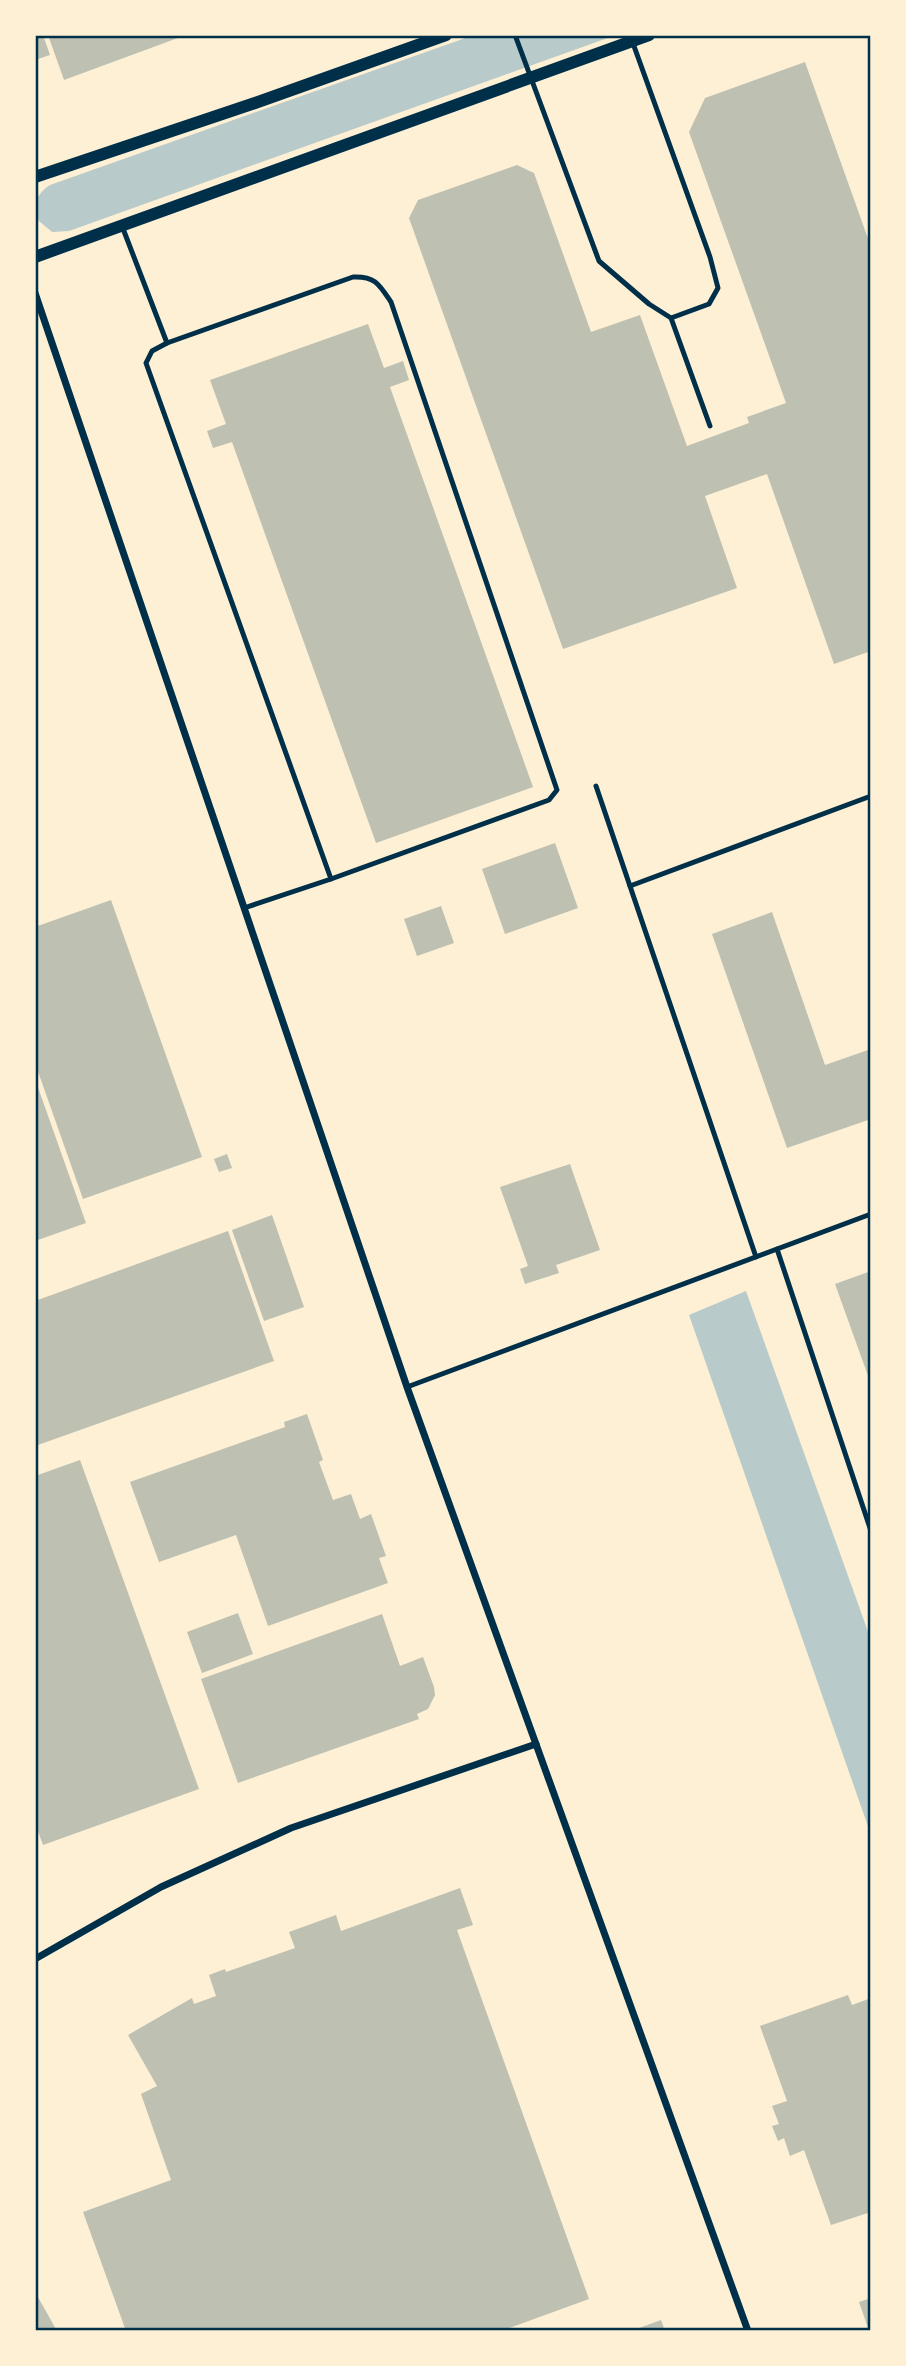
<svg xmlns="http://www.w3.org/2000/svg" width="906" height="2366" viewBox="0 0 906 2366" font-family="'Playfair Display',serif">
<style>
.green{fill:#b9caca}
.building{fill:#bec0b2}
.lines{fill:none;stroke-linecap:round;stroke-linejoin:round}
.service{stroke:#003049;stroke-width:5}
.minor{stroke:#003049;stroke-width:7}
.tertiary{stroke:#003049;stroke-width:12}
.neatline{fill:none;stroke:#003049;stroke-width:2.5}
</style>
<rect width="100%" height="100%" fill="#fdf0d5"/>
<!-- green -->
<g class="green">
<path d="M474,35H616L69,231L52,232L39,221C32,206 36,194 50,185Z"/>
<path d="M746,1291L871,1640V1835L689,1315Z"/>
</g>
<!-- building -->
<g class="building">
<path d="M35,35H43L50,55L35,60Z"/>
<path d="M48,35H186L64,80Z"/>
<path d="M805,62L871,247V651L834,664L767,474L705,496L737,588L563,649L409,218L418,200L517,165L534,173L591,332L640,315L687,446L749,423L747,417L786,403L689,132L705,98Z"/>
<path d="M368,324L384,368L403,361L409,380L390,387L533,787L376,843L232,442L213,448L207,431L226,424L210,380Z"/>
<path d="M555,843L578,908L505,934L482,869Z"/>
<path d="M111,900L202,1157L83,1199L35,1063V927Z"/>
<path d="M441,906L454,943L417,956L404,919Z"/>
<path d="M772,912L825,1065L871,1049V1119L787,1148L712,934Z"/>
<path d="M35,1079L86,1223L35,1241Z"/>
<path d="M227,1154L232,1168L219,1172L214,1159Z"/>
<path d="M570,1164L600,1250L556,1265L559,1273L525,1284L520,1269L528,1266L500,1187Z"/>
<path d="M272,1215L304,1307L264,1321L232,1230Z"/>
<path d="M228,1231L274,1361L35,1446V1301Z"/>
<path d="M871,1271V1384L835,1284Z"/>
<path d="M307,1414L323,1460L319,1462L333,1500L351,1494L360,1519L371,1514L386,1556L379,1558L388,1583L268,1626L236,1535L159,1562L130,1482L285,1427L284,1422Z"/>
<path d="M80,1460L199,1789L43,1845L35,1823V1476Z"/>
<path d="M238,1613L253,1654L202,1673L187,1632Z"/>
<path d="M382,1614L400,1666L423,1657L434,1687L435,1695L428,1709L417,1714L419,1719L238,1783L201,1679Z"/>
<path d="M460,1888L473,1925L457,1930L589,2299L501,2331H126L83,2212L171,2180L141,2094L157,2086L128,2035L192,1998L194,2004L216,1996L209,1975L225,1969L226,1972L295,1948L289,1932L336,1915L341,1931Z"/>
<path d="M848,1995L852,2005L871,1998V2212L831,2225L804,2150L790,2156L784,2138L778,2141L772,2126L779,2124L772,2106L787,2101L760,2026Z"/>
<path d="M35,2292L43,2306L57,2331H35Z"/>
<path d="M871,2298V2331H869L859,2302Z"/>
<path d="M661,2320L665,2331H631Z"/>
</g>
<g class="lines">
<!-- service -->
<g class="service">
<path d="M515,35L599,261L649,304L671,318L710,426"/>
<path d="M630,35L710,257L718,288L709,304L671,318"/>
<path d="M122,226L167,343L152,351L146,363L331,879L244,908"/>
<path d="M167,343L353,277C375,276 379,284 391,302L557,790L549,800L331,879"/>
<path d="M596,786L756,1257"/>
<path d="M630,886L871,796"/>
<path d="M777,1249L871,1531"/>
<path d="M407,1387L871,1214"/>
</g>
<!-- minor -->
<g class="minor">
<path d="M35,293L407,1387L748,2331"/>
<path d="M35,1959L161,1887L291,1828L536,1744"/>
</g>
<!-- tertiary -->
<g class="tertiary">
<path d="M35,177L255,103L446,35"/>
<path d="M35,257L649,35"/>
</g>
</g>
<!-- border -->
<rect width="906" height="2366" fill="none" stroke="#fdf0d5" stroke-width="74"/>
<rect x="37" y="37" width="832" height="2292" class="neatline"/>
</svg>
